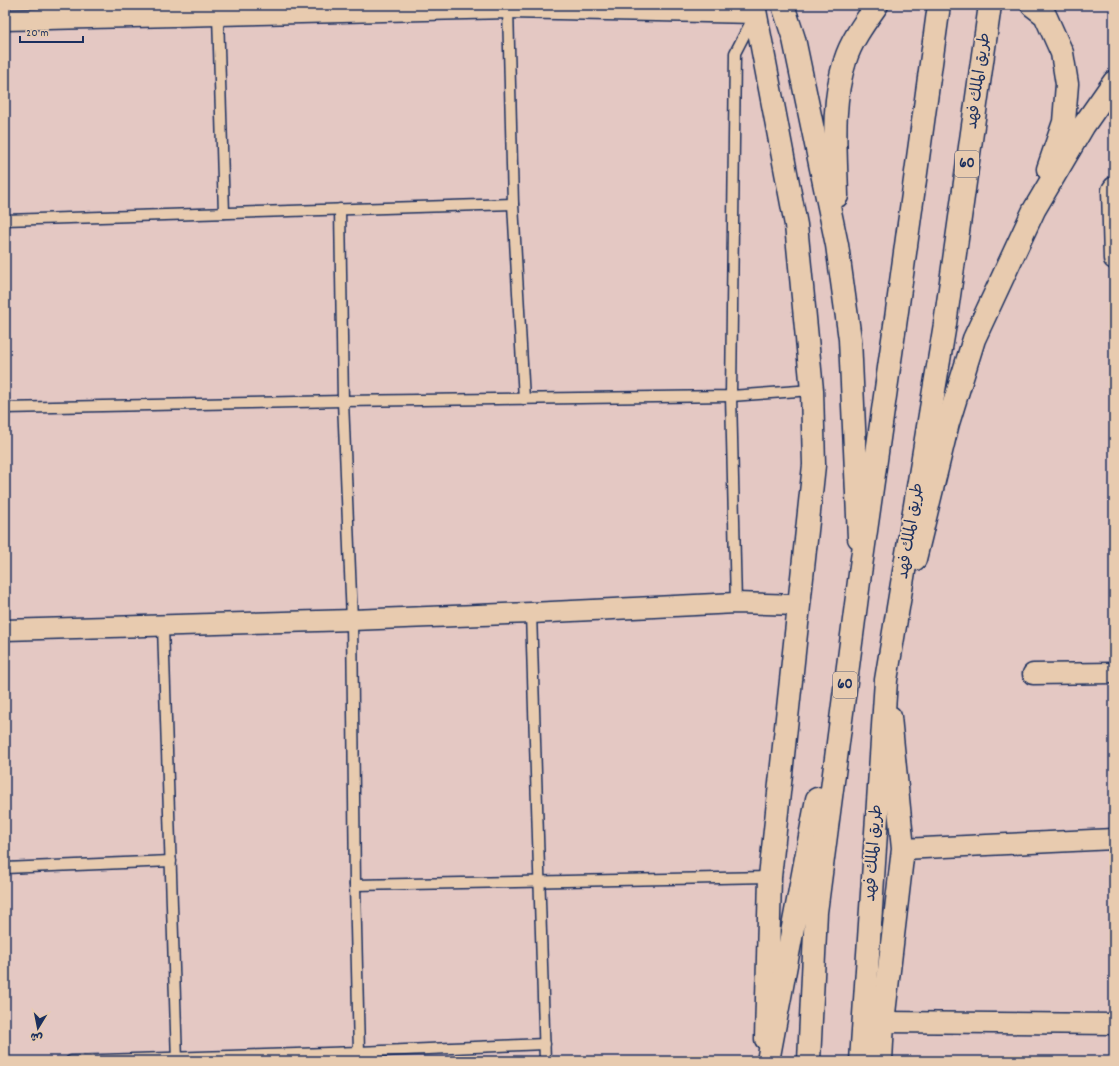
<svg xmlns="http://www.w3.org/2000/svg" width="1119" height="1066" viewBox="0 0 1119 1066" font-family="Dekko,'Playpen Sans Arabic',sans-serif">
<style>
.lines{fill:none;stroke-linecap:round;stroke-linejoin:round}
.service-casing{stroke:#1b2f5e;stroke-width:13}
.minor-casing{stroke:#1b2f5e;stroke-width:23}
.primary-casing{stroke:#1b2f5e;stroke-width:25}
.trunk-casing{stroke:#1b2f5e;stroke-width:25}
.service{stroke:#e8cbaf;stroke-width:10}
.minor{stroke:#e8cbaf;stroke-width:20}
.primary{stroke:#e8cbaf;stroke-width:22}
.trunk{stroke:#e8cbaf;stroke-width:22}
.labels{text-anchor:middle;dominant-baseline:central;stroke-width:4;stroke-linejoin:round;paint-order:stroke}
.shield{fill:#e8cbaf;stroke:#585e76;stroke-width:1}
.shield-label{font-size:15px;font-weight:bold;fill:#1b2f5e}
.street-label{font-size:16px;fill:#1b2f5e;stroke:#e8cbaf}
</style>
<rect width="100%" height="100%" fill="#e4c8c3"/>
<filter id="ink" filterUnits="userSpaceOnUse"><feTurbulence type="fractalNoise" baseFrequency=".025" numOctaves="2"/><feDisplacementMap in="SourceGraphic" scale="8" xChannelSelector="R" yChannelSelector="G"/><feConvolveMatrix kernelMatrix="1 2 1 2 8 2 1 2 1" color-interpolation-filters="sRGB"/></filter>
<g filter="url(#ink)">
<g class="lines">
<!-- service casing -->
<g class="service-casing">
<g id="service">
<path d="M508,8L513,204L524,399"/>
<path d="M218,15L224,213"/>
<path d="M340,209L343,401L352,620L355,885L359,1052"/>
<path d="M5,220L513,204"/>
<path d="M5,408L343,401L731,396L812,390"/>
<path d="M736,603L731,396L735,53L753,18"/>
<path d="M531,613L545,1061"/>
<path d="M163,626L177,1061"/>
<path d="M5,868L171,861"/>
<path d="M355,885L770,877"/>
<path d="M71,1061L359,1052L545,1044"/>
</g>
</g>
<!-- minor casing -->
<g class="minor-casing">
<g id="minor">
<path d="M5,20L508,8L756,13"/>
<path d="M1114,187L1112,190L1114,259"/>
<path d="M5,630L352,620L531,613L736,603L798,605"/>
<path d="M1033,674L1114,673"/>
<path d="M903,849L1114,839"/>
<path d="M883,1022L1114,1024"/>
</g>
</g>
<!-- primary casing -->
<g class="primary-casing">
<g id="primary">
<path d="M754,5L796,225L812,390L814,465L770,877L766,1039"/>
<path d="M783,5L794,39L837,245L850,339L859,538"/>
<path d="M1032,5L1045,15L1062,53L1067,84L1064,122L1048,169"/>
<path d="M837,196C836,151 831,104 845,61C851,41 865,22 877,5"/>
<path d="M915,559L948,423L974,339L1034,210L1084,125L1114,82"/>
<path d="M881,1061L883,1022L903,849L890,717"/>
</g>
</g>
<!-- trunk casing -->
<g class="trunk-casing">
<g id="trunk">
<path d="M768,1061L817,799"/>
<path d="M809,1061L816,912L861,566L897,311L939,5"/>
<path d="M861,1061L886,680L945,324L990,5"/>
</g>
</g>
<!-- service -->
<use href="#service" class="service"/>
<!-- minor -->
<use href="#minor" class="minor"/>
<!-- primary -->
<use href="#primary" class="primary"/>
<!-- trunk -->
<use href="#trunk" class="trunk"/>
</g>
</g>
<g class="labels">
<!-- shield labels -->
<g class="shield">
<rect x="955" y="151" width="24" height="26" rx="3"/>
<rect x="833" y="672" width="24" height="26" rx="3"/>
</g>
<g class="shield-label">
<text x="967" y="164">60</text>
<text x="845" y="685">60</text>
</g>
<!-- street labels -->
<g class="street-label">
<text transform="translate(979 81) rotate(-82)">طريق الملك فهد</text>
<text transform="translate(911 531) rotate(-81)">طريق الملك فهد</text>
<text transform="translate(874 853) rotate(-86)">طريق الملك فهد</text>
</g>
</g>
<!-- margin -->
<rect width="1119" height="1066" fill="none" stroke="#e8cbaf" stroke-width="20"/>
<rect x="10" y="10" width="1099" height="1046" fill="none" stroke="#1b2f5e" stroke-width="1.5" filter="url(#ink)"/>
<!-- north arrow -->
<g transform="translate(38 1028) rotate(190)" stroke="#e8cbaf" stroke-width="3" paint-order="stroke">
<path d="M0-3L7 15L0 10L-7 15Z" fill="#1b2f5e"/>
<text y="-6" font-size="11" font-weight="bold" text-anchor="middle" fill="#1b2f5e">ش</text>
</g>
<!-- scale -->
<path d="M20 36v6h63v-6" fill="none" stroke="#1b2f5e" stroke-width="2"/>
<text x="26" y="36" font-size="12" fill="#1b2f5e" stroke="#e8cbaf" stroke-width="3" paint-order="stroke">20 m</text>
</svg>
